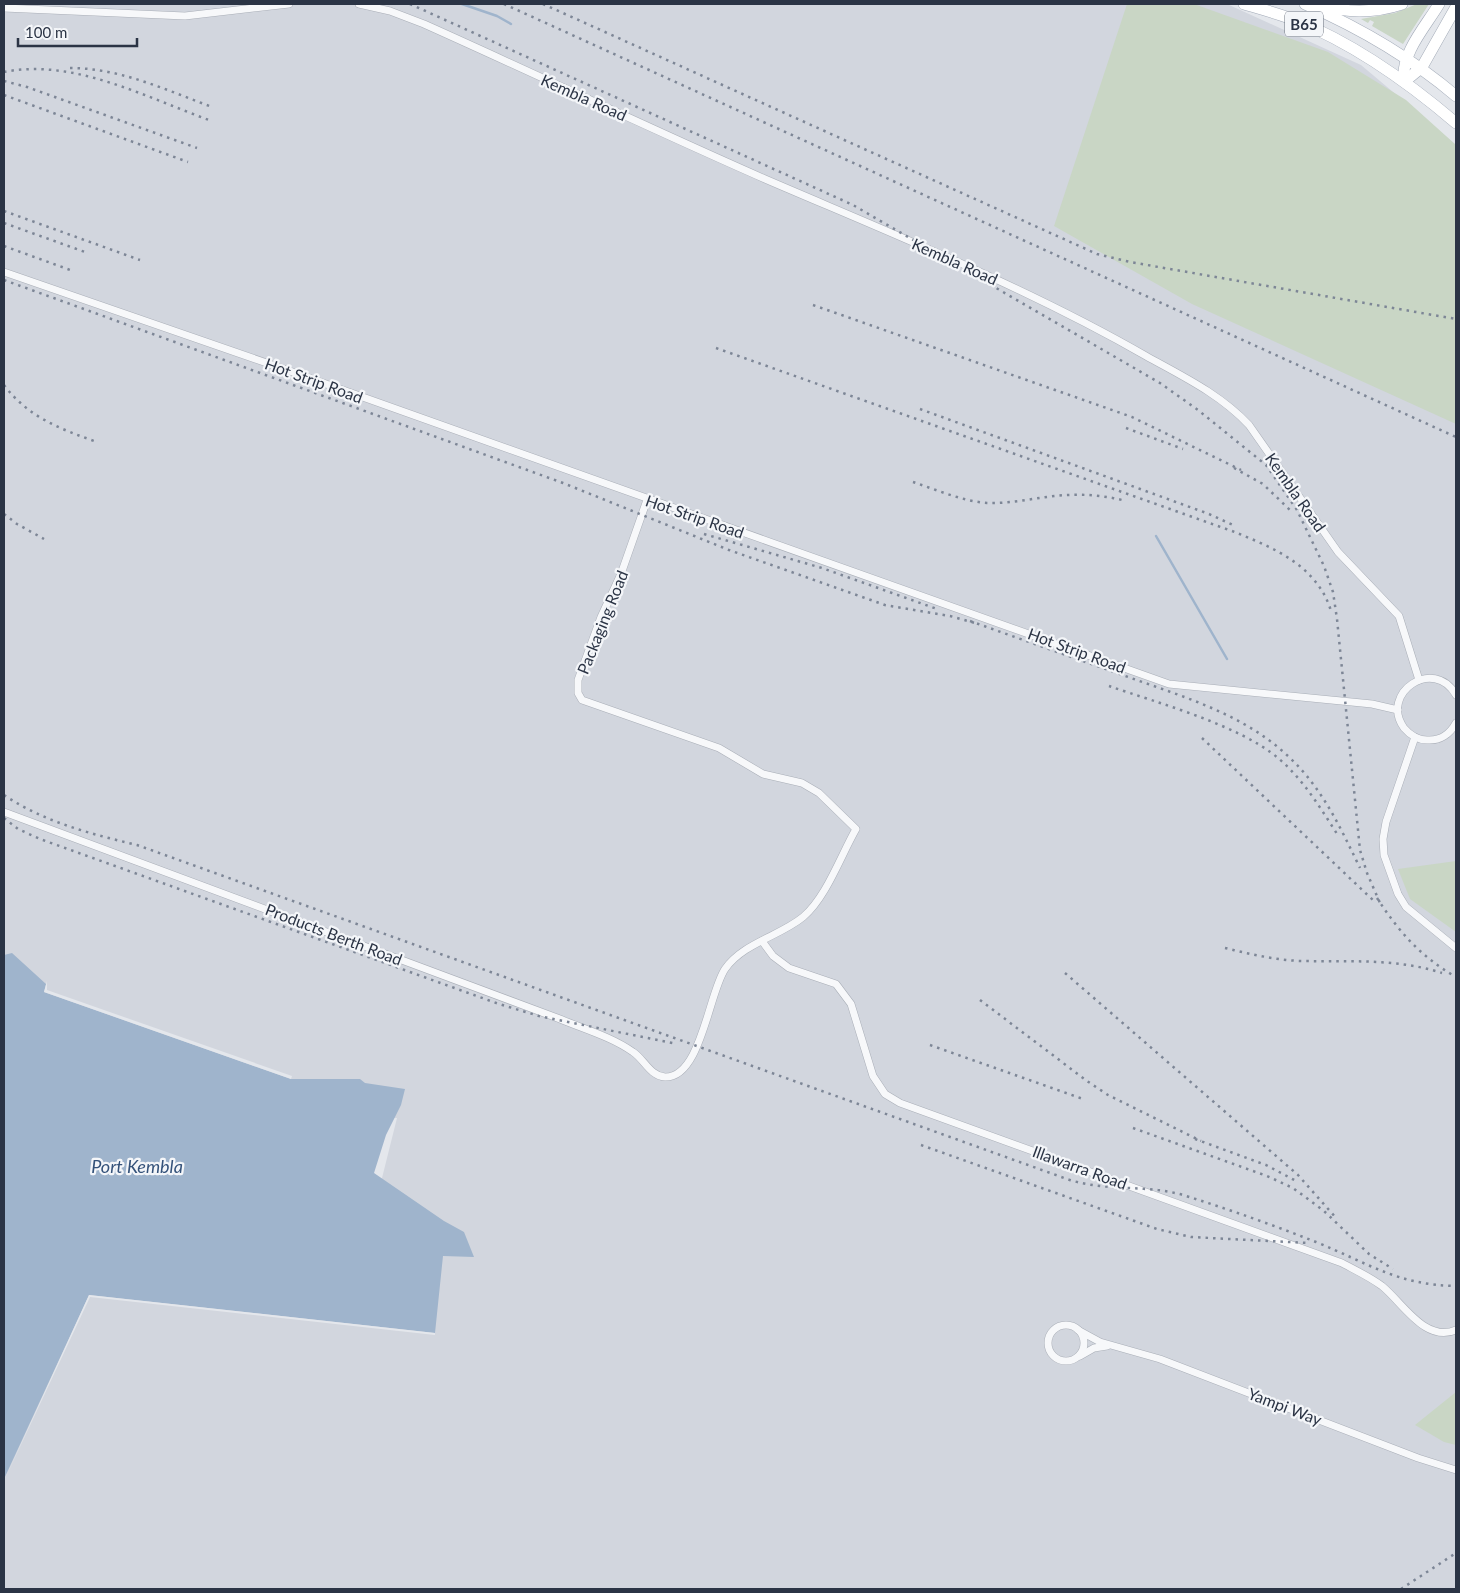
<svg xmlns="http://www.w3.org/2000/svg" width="1460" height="1593" viewBox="0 0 1460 1593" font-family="Lato,sans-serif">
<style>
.built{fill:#d2d6de}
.green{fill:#c9d6c5}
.water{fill:#9fb4cc}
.pier{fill:#e4e7ec}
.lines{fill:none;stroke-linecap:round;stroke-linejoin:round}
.stream{stroke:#9fb4cc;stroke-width:2.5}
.street-casing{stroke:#a9aeb7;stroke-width:8}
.primary-casing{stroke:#a3abb8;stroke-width:12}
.street{stroke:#f7f8fa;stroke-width:7}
.primary{stroke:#fff;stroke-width:11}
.rail{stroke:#7d8696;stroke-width:2.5;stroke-dasharray:2.5 5;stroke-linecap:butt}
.labels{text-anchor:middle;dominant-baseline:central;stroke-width:4.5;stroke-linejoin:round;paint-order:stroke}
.shield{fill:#f4f6f9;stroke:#676e7b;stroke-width:1}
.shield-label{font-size:15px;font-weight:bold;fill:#2b3445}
.street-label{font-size:16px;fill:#2b3445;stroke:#f4f6f9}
.water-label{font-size:18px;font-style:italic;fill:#34527a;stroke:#f4f6f9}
</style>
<rect width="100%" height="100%" fill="#e4e7ec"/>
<!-- built -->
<path class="built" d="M4,4H1227L1361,65L1456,145V1589H4V1444L80,1288L347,1318L397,1118L4,1105Z"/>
<!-- green -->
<g class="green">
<path d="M1127,4H1194L1328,52L1406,100L1456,145V424L1192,304L1054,226Z"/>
<path d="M1417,4H1429L1403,44L1372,26L1374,22L1370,20L1368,23L1361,19L1395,13Z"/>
<path d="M1456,861V932L1410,899L1398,869Z"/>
<path d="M1456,1392V1445L1444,1442L1415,1425Z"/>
</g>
<!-- water -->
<path class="water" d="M12,953L46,984L44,992L291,1079H360L365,1083L405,1089L401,1105L386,1135L374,1173L444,1221L464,1232L474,1257L443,1256L435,1333L89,1295L4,1479V955Z"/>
<!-- pier -->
<g class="pier">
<path d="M47,981V990L292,1076L291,1079L44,992Z"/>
<path d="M89,1295L435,1333V1335L90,1297L4,1481Z"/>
</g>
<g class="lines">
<!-- stream -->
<g class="stream">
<path d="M462,4L497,16L511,24"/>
<path d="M1156,536L1227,659"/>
</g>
<!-- street casing -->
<g class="street-casing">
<g id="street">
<path d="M359,4L390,11L424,24C538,75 651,129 765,179C893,234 1024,286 1146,356C1182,376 1220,394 1249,425L1338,552L1399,616L1419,680"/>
<path d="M4,8L185,16L289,4"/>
<path d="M4,272L284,369L1169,684L1372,704L1398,710"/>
<path d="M1456,695C1434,656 1379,693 1404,728C1410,735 1418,740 1427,740C1440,741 1450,734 1456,723"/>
<path d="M1415,737L1386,822L1383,839L1384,855L1398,894L1406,907L1456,948"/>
<path d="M4,812L560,1019C584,1029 612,1037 633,1052C644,1059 650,1076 665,1077C701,1078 709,992 725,969C743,943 780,936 803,917C826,898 841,855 856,829L819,793L802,783L763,774L719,748L582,700L578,693V680L601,617L621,574L647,500"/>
<path d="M762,941L773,956L789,968L836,984L851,1004L873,1076L885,1094L900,1103L1342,1263C1355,1270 1370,1277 1382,1286C1403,1303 1425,1343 1456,1330"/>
<circle cx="1066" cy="1343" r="18"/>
<path d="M1078,1330L1100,1342L1160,1359L1418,1458L1456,1470"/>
<path d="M1080,1356L1094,1348L1107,1346"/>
</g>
</g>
<!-- primary casing -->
<g class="primary-casing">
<g id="primary">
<path d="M1244,4C1261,9 1279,14 1295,20C1355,44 1408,82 1456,123"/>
<path d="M1305,4C1360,28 1410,57 1456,96"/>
<path d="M1322,6C1349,13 1375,13 1402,4"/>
<path d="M1404,80C1401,53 1426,26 1439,4"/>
<path d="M1405,81L1422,67L1456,7"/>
</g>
</g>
<!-- street -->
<use href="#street" class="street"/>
<!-- primary -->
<use href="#primary" class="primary"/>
<!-- rail -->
<g class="rail">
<path d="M410,4L853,205L1160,383L1198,410L1266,465L1297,510L1324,566L1333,592L1337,619L1360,850L1367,873L1380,903"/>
<path d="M504,4L1456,437"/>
<path d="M543,4L1097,254L1130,262L1456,319"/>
<path d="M70,68C120,68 166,90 212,107"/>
<path d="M4,72C73,58 145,97 209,120"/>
<path d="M4,81L27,87L197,148"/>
<path d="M4,95L188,162"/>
<path d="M4,211L140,260"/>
<path d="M4,223L85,252"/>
<path d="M4,246L73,271"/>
<path d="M4,280L563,483L729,550L885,605L950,616L975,623"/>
<path d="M813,305L1132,417L1241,470"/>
<path d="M716,348L1232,531C1272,547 1317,565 1331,611"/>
<path d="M4,385C28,417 60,429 97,442"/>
<path d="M920,409L1209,514L1233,525"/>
<path d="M1126,428L1183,449"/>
<path d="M1234,468L1263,484L1293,513"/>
<path d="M913,482C937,490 962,501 987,503C1014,504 1041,496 1068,495C1087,494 1107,496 1126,501"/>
<path d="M4,514L17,524L44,539"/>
<path d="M704,534L822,568L937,609"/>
<path d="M970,621C1023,640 1077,659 1131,678C1187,698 1245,715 1289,757C1323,789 1340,827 1360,868"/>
<path d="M1109,686C1158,703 1239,725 1278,758C1304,780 1321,809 1339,837"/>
<path d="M1202,738L1375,902"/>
<path d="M4,795C44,822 91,834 137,845L1067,1179C1105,1192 1145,1184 1183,1195C1228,1209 1273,1225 1316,1242C1368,1263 1397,1285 1456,1286"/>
<path d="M4,818L18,829L40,839L499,1004L539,1016L677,1044"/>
<path d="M1377,898C1399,932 1421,957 1456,977"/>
<path d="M1225,948C1250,954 1275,960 1301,961C1349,962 1396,958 1442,973"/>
<path d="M1065,973L1298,1175L1337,1219"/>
<path d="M980,1000L1087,1081L1108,1095L1201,1141"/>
<path d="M930,1045L1083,1099"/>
<path d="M1133,1128L1267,1176L1293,1188L1324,1211L1369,1254L1393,1269"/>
<path d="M1195,1139L1266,1165L1298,1182"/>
<path d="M921,1145L1157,1229L1191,1237L1308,1243"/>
<path d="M1401,1589L1456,1553"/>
</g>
</g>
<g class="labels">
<!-- shield labels -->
<rect class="shield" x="1285" y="11.5" width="38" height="25" rx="4"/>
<g class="shield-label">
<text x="1304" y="24">B65</text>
</g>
<!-- street labels -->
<g class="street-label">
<text transform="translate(584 97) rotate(24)">Kembla Road</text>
<text transform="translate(955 261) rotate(24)">Kembla Road</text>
<text transform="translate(314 380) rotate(20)">Hot Strip Road</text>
<text transform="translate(1296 492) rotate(55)">Kembla Road</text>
<text transform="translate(695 516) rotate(19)">Hot Strip Road</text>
<text transform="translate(602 622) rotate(-68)">Packaging Road</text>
<text transform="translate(1077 650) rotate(20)">Hot Strip Road</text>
<text transform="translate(334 934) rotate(21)">Products Berth Road</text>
<text transform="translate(1080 1167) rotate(20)">Illawarra Road</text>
<text transform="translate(1285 1406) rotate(21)">Yampi Way</text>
</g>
<!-- water labels -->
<g class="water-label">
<text x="137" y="1166">Port Kembla</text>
</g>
</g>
<!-- border -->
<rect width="1460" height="1593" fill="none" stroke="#2b3445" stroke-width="10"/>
<!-- scale -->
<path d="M18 38v8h119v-8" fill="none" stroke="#2b3445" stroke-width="2.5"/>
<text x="25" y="38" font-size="15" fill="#2b3445" stroke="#f4f6f9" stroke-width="4" paint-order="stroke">100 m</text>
</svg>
